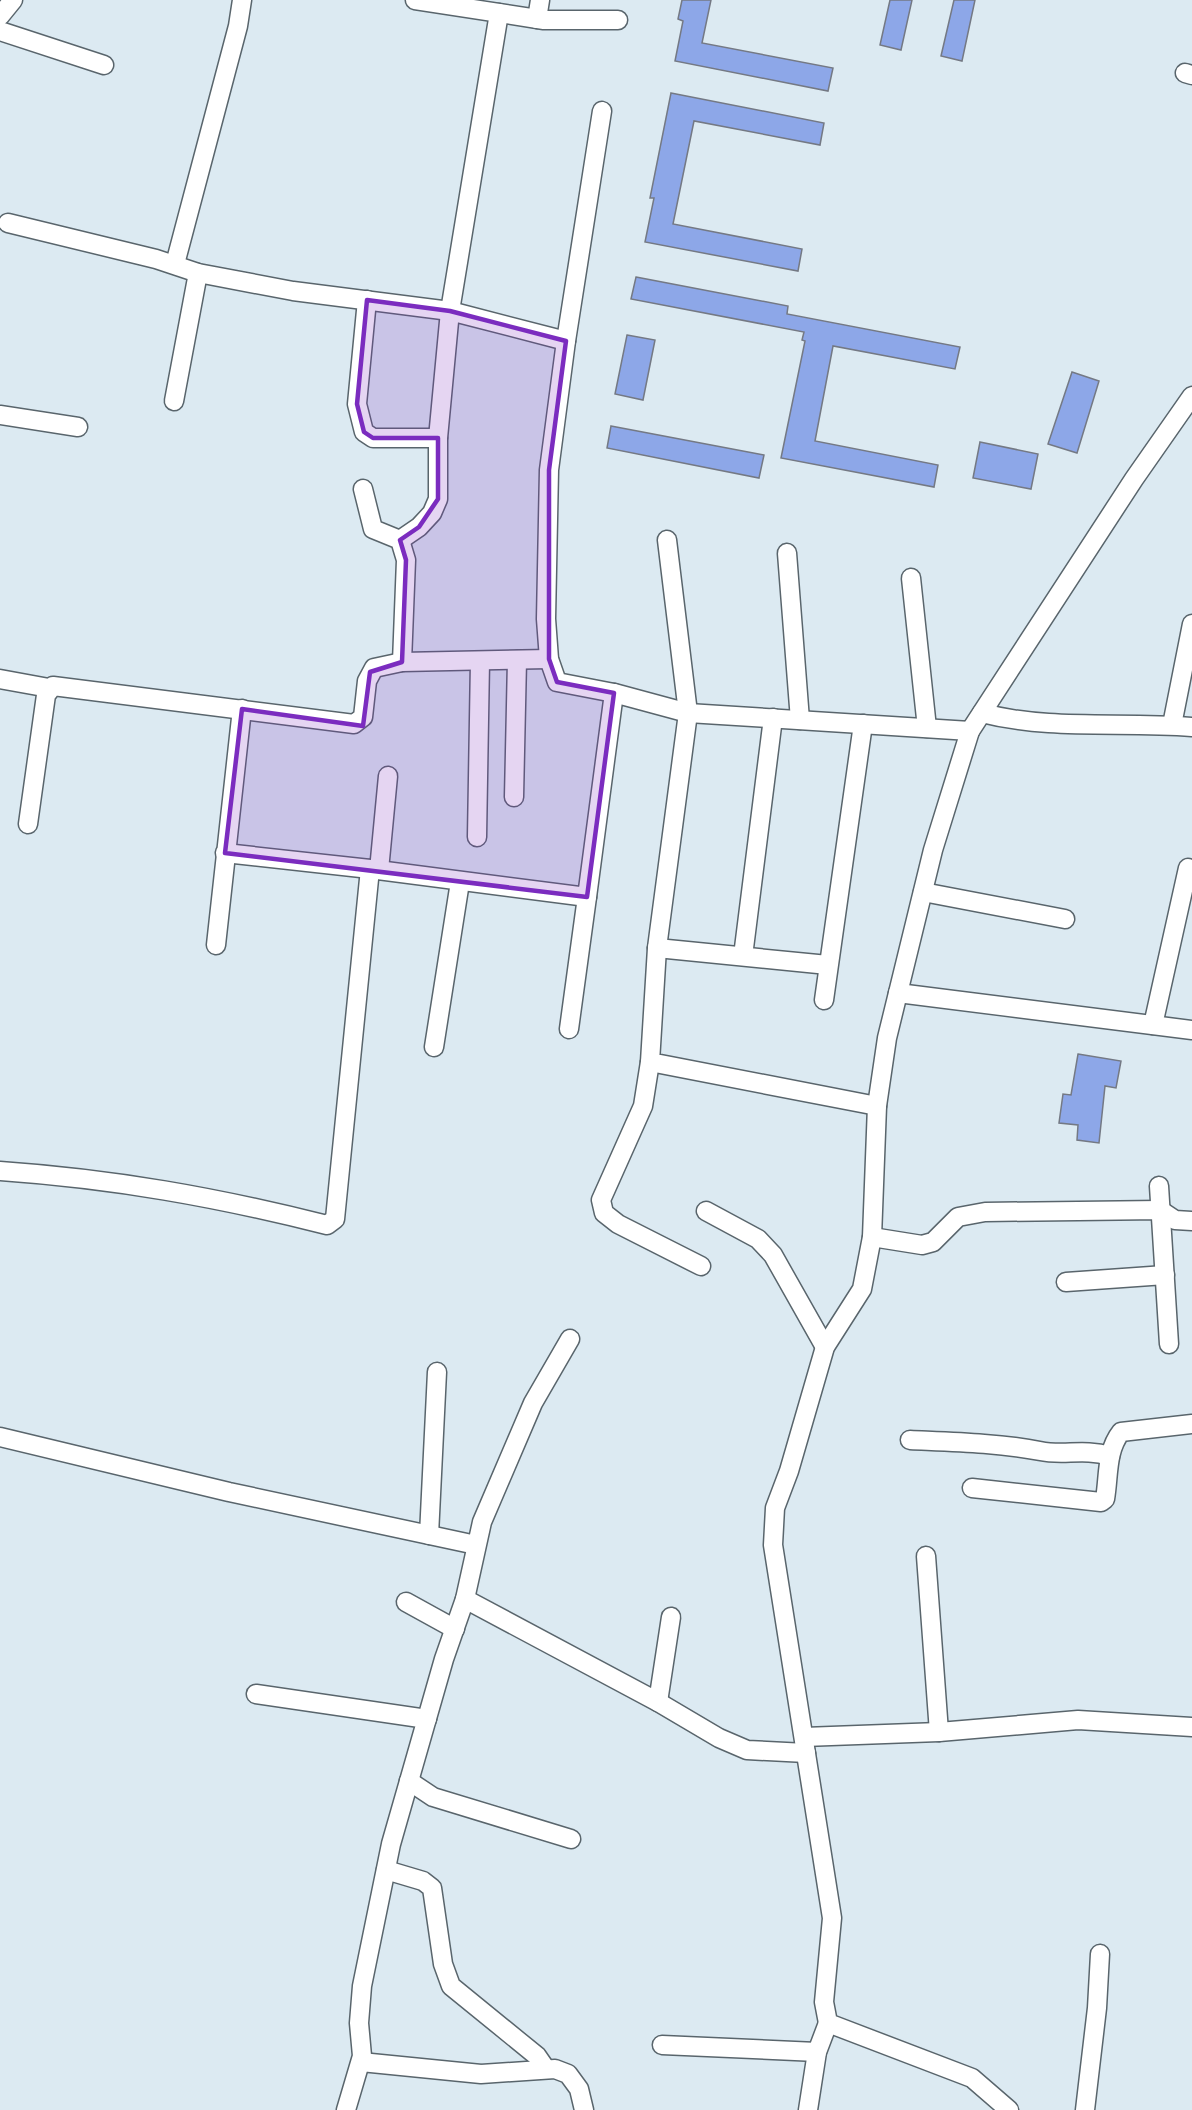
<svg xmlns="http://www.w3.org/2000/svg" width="1192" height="2110" viewBox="0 0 1192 2110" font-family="Quicksand,sans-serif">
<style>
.building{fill:#8da7e8;stroke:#747984;stroke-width:1.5}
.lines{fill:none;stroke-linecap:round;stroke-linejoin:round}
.minor-casing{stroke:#59656c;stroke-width:21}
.minor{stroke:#fff;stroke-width:18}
.marked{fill:#7b2cbf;fill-opacity:0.2;stroke:#7b2cbf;stroke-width:4.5;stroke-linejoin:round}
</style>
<rect width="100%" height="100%" fill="#dceaf2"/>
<!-- building -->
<g class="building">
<path d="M682,0H711L702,43L833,68L828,91L675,61L683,21L678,19Z"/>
<path d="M890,0H912L901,50L880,45Z"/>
<path d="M954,0H975L962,61L941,56Z"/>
<path d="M671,93L824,123L820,145L694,121L673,224L802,249L798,271L645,242L654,198H650Z"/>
<path d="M636,277L788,306L787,314L960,347L955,369L833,346L815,441L938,465L934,487L781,458L805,341L802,340L804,332L631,299Z"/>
<path d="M627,335L655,340L643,400L615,394Z"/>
<path d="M1072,372L1099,381L1077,453L1048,444Z"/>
<path d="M611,426L764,455L759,478L607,448Z"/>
<path d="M980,442L1038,454L1031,489L973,478Z"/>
<path d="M1078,1054L1121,1061L1116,1088L1105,1086L1099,1143L1077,1140L1078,1125L1059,1123L1063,1094L1071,1095Z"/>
</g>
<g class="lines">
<!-- minor casing -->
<g class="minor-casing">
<g id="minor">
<path d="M415,0L544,20H618"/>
<path d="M0,16L13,0"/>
<path d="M537,19L540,0"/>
<path d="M0,31L104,65"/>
<path d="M1185,73L1192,75"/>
<path d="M8,223L156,259L198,273L293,291L450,311L566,341L549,470L546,619L549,659L557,682L614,693"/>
<path d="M175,264L238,26L242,0"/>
<path d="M367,300L357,404L364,432L373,438H438"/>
<path d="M566,341L602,111"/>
<path d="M174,401L198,273"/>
<path d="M0,415L78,427"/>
<path d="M363,489L373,529L400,540L406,560L402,662"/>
<path d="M400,540L419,527L432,513L438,499V438L450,311L499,13"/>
<path d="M667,540L688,713L657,948L650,1062L877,1106"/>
<path d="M787,553L800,720"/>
<path d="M911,578L927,728"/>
<path d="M0,679L49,688"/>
<path d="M982,713C1052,731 1121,721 1192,727"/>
<path d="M1172,725L1192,624"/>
<path d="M970,731L933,850L887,1038L877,1106L872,1237L862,1289L825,1347L789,1471L775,1508L773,1545L832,1918L824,2002L828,2023L972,2078L1009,2110"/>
<path d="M514,797L517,660"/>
<path d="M28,824L46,695L53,686L354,724L363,717L367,681L374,668L402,662L549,659"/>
<path d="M477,837L480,661"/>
<path d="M225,853L370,869"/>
<path d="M379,870L388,776"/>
<path d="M923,892L1065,919"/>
<path d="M216,945L242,709"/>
<path d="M657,948L828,965"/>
<path d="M743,956L773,718"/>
<path d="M898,993L1192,1030"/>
<path d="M824,1000L863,724"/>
<path d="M1153,1025L1188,868"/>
<path d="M569,1029L587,897"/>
<path d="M434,1047L460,882"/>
<path d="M650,1062L643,1106L601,1200L604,1213L618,1224L701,1266"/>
<path d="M0,1171C114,1179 216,1197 327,1225L335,1219L370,869L587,897L614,693L688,713L970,731L1134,479L1192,396"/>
<path d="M1159,1186L1169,1344"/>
<path d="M706,1211L758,1239L773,1255L825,1347"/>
<path d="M872,1237L922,1245L933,1242L958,1217L985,1212L1160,1210L1175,1220L1192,1221"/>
<path d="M1066,1282L1165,1275"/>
<path d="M570,1339L533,1403L482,1522L465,1599L658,1702L719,1738L747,1750L806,1753"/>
<path d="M0,1437L229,1492L476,1545"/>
<path d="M910,1440C953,1442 998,1443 1040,1451C1064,1456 1083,1448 1110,1456"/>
<path d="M972,1488L1101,1502L1105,1499C1109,1476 1106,1451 1121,1432L1192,1424"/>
<path d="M429,1535L437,1372"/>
<path d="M926,1556L939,1732"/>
<path d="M406,1602L455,1629"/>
<path d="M256,1694L427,1719"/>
<path d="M658,1702L671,1617"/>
<path d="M804,1737L939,1732L1078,1720L1192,1727"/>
<path d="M409,1781L433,1797L571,1839"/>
<path d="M386,1870L423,1881L432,1888L443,1964L451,1986L537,2056L546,2069"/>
<path d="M662,2045L817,2052"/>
<path d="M361,2062L481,2074L555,2069L568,2074L579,2089L584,2110"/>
<path d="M346,2110L362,2056L359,2023L362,1986L391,1844L444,1659L465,1599"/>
<path d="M808,2110L817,2052L828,2023"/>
<path d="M1085,2110L1097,2008L1100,1954"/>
</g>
</g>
<!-- minor -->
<use href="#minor" class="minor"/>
</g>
<!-- marked area -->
<path class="marked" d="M367,300L450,311L566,341L549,470V659L557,682L614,693L587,897L225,853L242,709L363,726L370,672L402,662L406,560L400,540L419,527L438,499V438H373L364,432L357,404Z"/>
</svg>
